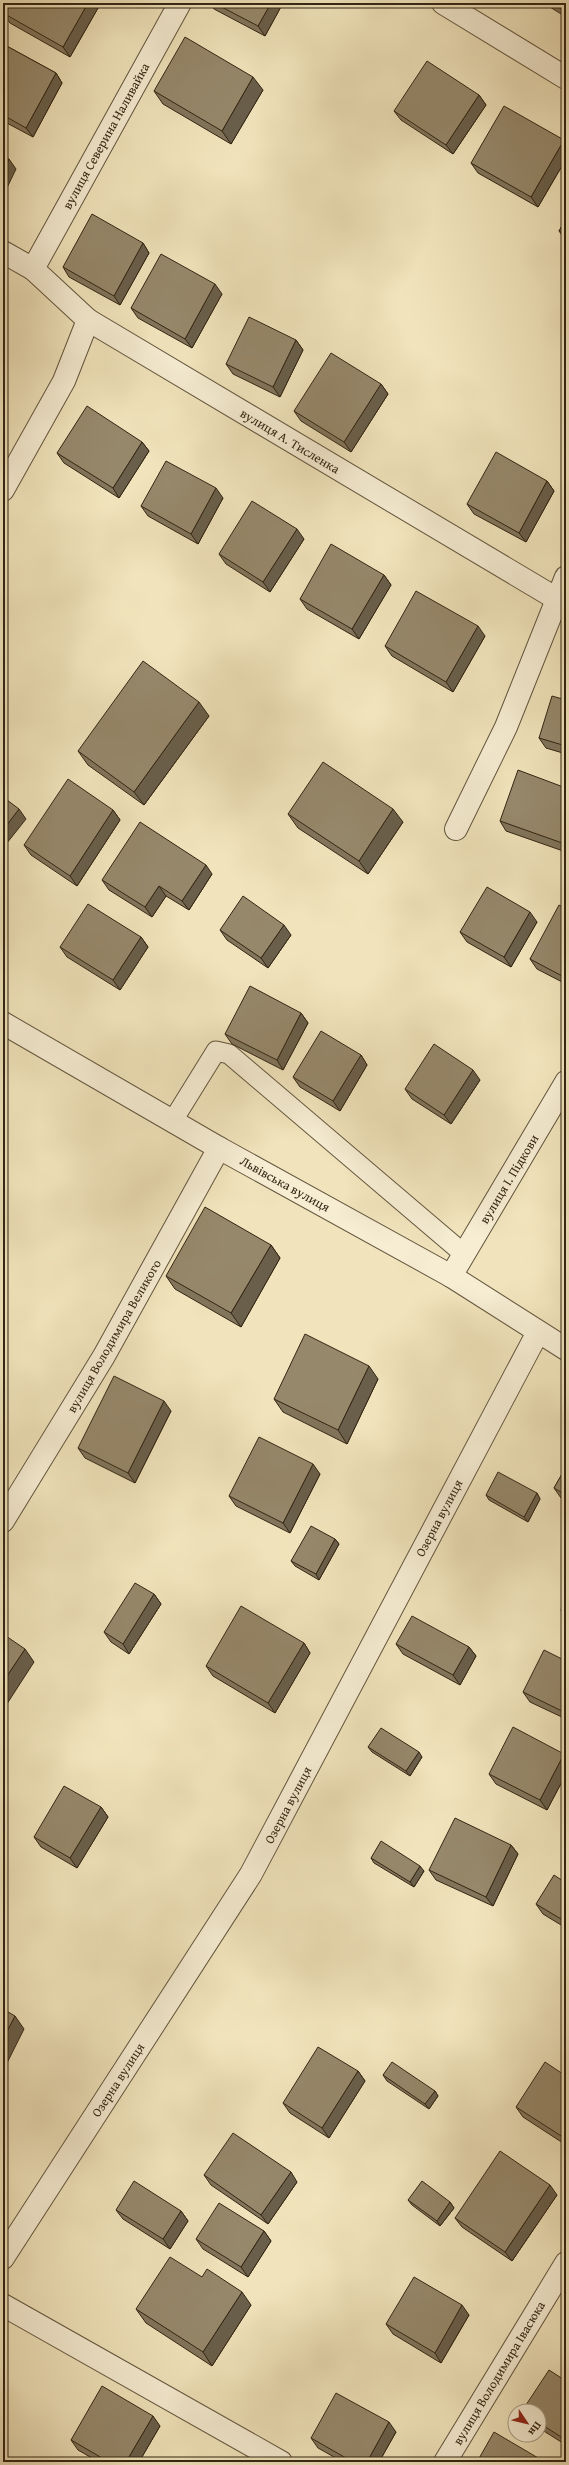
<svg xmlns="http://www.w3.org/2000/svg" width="569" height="2465" viewBox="0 0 569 2465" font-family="'Gentium Book Plus',serif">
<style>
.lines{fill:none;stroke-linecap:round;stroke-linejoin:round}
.service-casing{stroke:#62553d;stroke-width:21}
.minor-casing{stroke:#62553d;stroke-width:24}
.tertiary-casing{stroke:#62553d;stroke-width:24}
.service{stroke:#f6edd3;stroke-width:19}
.minor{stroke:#f6edd3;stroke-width:22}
.tertiary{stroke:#f6edd3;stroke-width:22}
.wall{fill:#81755c;stroke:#332513}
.shaded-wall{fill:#695f4b;stroke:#332513}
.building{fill:#96886b;stroke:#332513}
.labels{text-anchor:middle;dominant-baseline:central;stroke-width:3;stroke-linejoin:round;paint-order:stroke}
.street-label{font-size:13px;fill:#332513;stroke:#f6edd3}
</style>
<rect width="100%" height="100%" fill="#f1e4bc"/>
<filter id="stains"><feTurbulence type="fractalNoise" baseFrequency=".005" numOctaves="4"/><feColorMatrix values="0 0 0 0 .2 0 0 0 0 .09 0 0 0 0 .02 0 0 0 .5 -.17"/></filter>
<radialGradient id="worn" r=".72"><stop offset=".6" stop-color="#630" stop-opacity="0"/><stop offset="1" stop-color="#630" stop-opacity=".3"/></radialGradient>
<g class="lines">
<!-- service casing -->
<g class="service-casing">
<path id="service" d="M172,1122L216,1051L229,1054L464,1254"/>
</g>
<!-- minor casing -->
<g class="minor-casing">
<g id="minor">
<path d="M443,3L566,78"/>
<path d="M33,269L180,3"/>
<path d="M88,320L557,599"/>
<path d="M456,829L506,727L566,577"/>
<path d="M219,1148L451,1276L566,1349"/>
<path d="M451,1276L566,1082"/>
<path d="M3,2258L251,1874L538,1332"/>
<path d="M3,2305L281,2462"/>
<path d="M445,2462L566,2263"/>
</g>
</g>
<!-- tertiary casing -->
<g class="tertiary-casing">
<g id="tertiary">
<path d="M3,252L33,269L88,320L64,381L3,490"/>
<path d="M3,1023L219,1148L104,1356L3,1521"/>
</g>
</g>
<!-- service -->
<use href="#service" class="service"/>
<!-- minor -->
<use href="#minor" class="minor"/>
<!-- tertiary -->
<use href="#tertiary" class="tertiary"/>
</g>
<!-- wall -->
<g class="wall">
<path d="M9,3H95L98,8L70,57L10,23L3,13Z"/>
<path d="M210,3H283L265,36L214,9Z"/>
<path d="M547,3H566V17L550,7Z"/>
<path d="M3,44L56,73L62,83L33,137L3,121Z"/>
<path d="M263,90L231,144L163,104L154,91Z"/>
<path d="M479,95L486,105L453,154L401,120L394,111Z"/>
<path d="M564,140L566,143V159L538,207L478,173L471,163Z"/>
<path d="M566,219V241L559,231Z"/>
<path d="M143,243L149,253L120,305L69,277L63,267Z"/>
<path d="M222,294L192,348L138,318L131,308Z"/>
<path d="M296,340L303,350L280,397L233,374L226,364Z"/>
<path d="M381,384L388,394L351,452L301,421L294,411Z"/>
<path d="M142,442L149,451L119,498L64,463L57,453Z"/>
<path d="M547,481L554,491L526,542L474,514L467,504Z"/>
<path d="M223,498L198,544L148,516L141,506Z"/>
<path d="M304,539L270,592L226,564L219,554Z"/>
<path d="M384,575L391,585L359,639L307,609L300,599Z"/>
<path d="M485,636L453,692L392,656L385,646Z"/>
<path d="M566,700V754L546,748L539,738Z"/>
<path d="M209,716L144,805L88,765L78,751Z"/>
<path d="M566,788V852L506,831L500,821Z"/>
<path d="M113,810L120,820L77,886L31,855L24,845Z"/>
<path d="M288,814L403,822L368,874L298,828Z"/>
<path d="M212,874L189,910L166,896L152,917L109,890L102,880Z"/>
<path d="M566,909V984L537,969L530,959Z"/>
<path d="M537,922L511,967L467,942L460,932Z"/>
<path d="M220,930L291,935L268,968L227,940Z"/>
<path d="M141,937L148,947L120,990L67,957L60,947Z"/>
<path d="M301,1013L308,1023L283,1070L232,1044L225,1034Z"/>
<path d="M361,1055L367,1065L340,1111L300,1087L293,1077Z"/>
<path d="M480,1080L451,1124L412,1099L405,1089Z"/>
<path d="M271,1245L280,1258L241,1327L175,1289L166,1276Z"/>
<path d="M378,1379L347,1444L283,1412L274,1399Z"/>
<path d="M171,1411L135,1483L85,1458L78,1448Z"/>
<path d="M566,1467V1501L561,1498L554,1488Z"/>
<path d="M320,1474L290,1533L236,1506L229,1496Z"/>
<path d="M537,1493L540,1499L528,1522L489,1500L486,1495Z"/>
<path d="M335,1539L339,1544L319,1580L295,1566L291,1561Z"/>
<path d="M154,1594L161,1604L129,1654L111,1642L104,1632Z"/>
<path d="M566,1601V1618L561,1610Z"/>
<path d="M304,1643L310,1653L275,1713L213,1676L206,1666Z"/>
<path d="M396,1644L469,1647L476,1656L460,1685L403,1654Z"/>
<path d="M566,1661V1719L530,1702L523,1692Z"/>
<path d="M368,1747L422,1757L410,1776L372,1752Z"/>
<path d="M564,1754L566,1756V1774L547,1810L496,1784L489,1774Z"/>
<path d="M101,1807L108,1817L77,1868L41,1847L34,1837Z"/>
<path d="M511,1845L518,1854L493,1906L436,1880L429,1870Z"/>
<path d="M371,1858L424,1871L414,1887L374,1863Z"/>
<path d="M566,1883V1928L543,1914L536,1904Z"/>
<path d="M358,2071L365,2081L329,2138L290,2113L283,2103Z"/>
<path d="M383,2075L435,2091L438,2096L429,2109L387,2081Z"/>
<path d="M566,2076V2145L523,2117L516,2107Z"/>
<path d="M204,2175L297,2182L268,2224L211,2185Z"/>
<path d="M557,2195L512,2261L462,2227L455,2218Z"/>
<path d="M408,2200L450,2202L454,2208L440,2226L412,2205Z"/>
<path d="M116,2210L181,2211L188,2221L170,2249L123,2219Z"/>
<path d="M264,2231L271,2241L248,2277L203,2249L196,2239Z"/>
<path d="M202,2277L251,2305L212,2366L146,2323L136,2309Z"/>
<path d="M469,2315L441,2363L393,2334L386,2324Z"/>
<path d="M566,2381V2445L539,2428V2411Z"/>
<path d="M160,2426L139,2462H99L78,2450L71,2440Z"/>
<path d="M396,2432L379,2462H343L318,2448L311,2438Z"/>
</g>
<!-- shaded-wall -->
<g class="shaded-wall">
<path d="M88,3H95L98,8L70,57L63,47Z"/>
<path d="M271,3H283L265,36L258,26Z"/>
<path d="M56,73L62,83L33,137L26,128Z"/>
<path d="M253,77L263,90L231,144L222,131Z"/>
<path d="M479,95L486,105L453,154L446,145Z"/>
<path d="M564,140L566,143V159L538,207L531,197Z"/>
<path d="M9,159L16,169L3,196V172Z"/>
<path d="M143,243L149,253L120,305L114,296Z"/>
<path d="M215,284L222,294L192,348L185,339Z"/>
<path d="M296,340L303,350L280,397L273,387Z"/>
<path d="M3,384L5,387L3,390Z"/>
<path d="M381,384L388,394L351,452L344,442Z"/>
<path d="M142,442L149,451L119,498L113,488Z"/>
<path d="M547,481L554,491L526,542L519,533Z"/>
<path d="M216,488L223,498L198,544L191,534Z"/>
<path d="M297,529L304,539L270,592L263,582Z"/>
<path d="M384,575L391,585L359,639L352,629Z"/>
<path d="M478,626L485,636L453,692L446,682Z"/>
<path d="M199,702L209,716L144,805L134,792Z"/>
<path d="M19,809L26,819L3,848V830Z"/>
<path d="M393,809L403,822L368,874L359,861Z"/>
<path d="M113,810L120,820L77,886L70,876Z"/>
<path d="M206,865L212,874L189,910L182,901Z"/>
<path d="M159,886L166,896L152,917L145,907Z"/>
<path d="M530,912L537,922L511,967L504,957Z"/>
<path d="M284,925L291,935L268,968L261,958Z"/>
<path d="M141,937L148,947L120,990L113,980Z"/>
<path d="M301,1013L308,1023L283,1070L277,1060Z"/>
<path d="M361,1055L367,1065L340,1111L333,1101Z"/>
<path d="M473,1070L480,1080L451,1124L444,1115Z"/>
<path d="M271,1245L280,1258L241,1327L231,1313Z"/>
<path d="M369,1366L378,1379L347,1444L338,1430Z"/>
<path d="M164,1401L171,1411L135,1483L128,1473Z"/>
<path d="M313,1464L320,1474L290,1533L283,1523Z"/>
<path d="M537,1493L540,1499L528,1522L524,1517Z"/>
<path d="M335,1539L339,1544L319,1580L316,1574Z"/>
<path d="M154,1594L161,1604L129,1654L123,1644Z"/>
<path d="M304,1643L310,1653L275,1713L268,1703Z"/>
<path d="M469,1647L476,1656L460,1685L453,1675Z"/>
<path d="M25,1649L34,1662L3,1710V1682Z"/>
<path d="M419,1752L422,1757L410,1776L406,1771Z"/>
<path d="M564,1754L566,1756V1774L547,1810L540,1800Z"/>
<path d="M101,1807L108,1817L77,1868L70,1858Z"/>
<path d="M511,1845L518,1854L493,1906L486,1897Z"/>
<path d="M420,1866L424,1871L414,1887L410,1882Z"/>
<path d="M15,2016L24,2029L3,2071V2039Z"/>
<path d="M358,2071L365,2081L329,2138L322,2128Z"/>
<path d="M435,2091L438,2096L429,2109L425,2104Z"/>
<path d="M291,2172L297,2182L268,2224L261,2215Z"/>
<path d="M550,2185L557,2195L512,2261L505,2252Z"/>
<path d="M450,2202L454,2208L440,2226L437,2221Z"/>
<path d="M181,2211L188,2221L170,2249L163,2239Z"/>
<path d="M264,2231L271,2241L248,2277L241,2267Z"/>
<path d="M242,2292L251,2305L212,2366L203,2352Z"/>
<path d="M462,2305L469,2315L441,2363L435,2353Z"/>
<path d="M153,2416L160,2426L139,2462H126Z"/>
<path d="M389,2422L396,2432L379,2462H367Z"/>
</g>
<!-- building -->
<g class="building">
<path d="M9,3H88L63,47L3,13Z"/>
<path d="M214,3H271L258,26Z"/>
<path d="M552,3H566V12Z"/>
<path d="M185,37L253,77L222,131L154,91Z"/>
<path d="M3,44L56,73L26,128L3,115Z"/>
<path d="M427,61L479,95L446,145L394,111Z"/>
<path d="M504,106L564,140L531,197L471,163Z"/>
<path d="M3,156L9,159L3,172Z"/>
<path d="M92,214L143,243L114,296L63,267Z"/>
<path d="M566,219V235L559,231Z"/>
<path d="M161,254L215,284L185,339L131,308Z"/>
<path d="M249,317L296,340L273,387L226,364Z"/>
<path d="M331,353L381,384L344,442L294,411Z"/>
<path d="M87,406L142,442L113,488L57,453Z"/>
<path d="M496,452L547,481L519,533L467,504Z"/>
<path d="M166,461L216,488L191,534L141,506Z"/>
<path d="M252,501L297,529L263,582L219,554Z"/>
<path d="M331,544L384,575L352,629L300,599Z"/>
<path d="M416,591L478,626L446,682L385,646Z"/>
<path d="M143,661L199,702L134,792L78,751Z"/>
<path d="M552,696L566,700V746L539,738Z"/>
<path d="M323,762L393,809L359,861L288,814Z"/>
<path d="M518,770L566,788V842L565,844L500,821Z"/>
<path d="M68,779L113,810L70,876L24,845Z"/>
<path d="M3,797L19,809L3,830Z"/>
<path d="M140,822L206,865L182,901L159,886L145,907L102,880Z"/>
<path d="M487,887L530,912L504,957L460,932Z"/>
<path d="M243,896L284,925L261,958L220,930Z"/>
<path d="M88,904L141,937L113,980L60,947Z"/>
<path d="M559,905L566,909V978L530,959Z"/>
<path d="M250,986L301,1013L277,1060L225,1034Z"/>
<path d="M321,1031L361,1055L333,1101L293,1077Z"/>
<path d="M434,1044L473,1070L444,1115L405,1089Z"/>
<path d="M205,1207L271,1245L231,1313L166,1276Z"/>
<path d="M305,1334L369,1366L338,1430L274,1399Z"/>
<path d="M114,1376L164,1401L128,1473L78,1448Z"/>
<path d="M259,1437L313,1464L283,1523L229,1496Z"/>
<path d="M566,1467V1495L554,1488Z"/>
<path d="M498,1472L537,1493L524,1517L486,1495Z"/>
<path d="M311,1526L335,1539L316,1574L291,1561Z"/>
<path d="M135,1583L154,1594L123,1644L104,1632Z"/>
<path d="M566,1601V1613L561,1610Z"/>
<path d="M241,1606L304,1643L268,1703L206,1666Z"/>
<path d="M412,1616L469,1647L453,1675L396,1644Z"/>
<path d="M3,1634L25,1649L3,1682Z"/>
<path d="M544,1650L566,1661V1713L523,1692Z"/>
<path d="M513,1727L564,1754L540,1800L489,1774Z"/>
<path d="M381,1728L419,1752L406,1771L368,1747Z"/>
<path d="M64,1786L101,1807L70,1858L34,1837Z"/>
<path d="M455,1818L511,1845L486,1897L429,1870Z"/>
<path d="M381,1841L420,1866L410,1882L371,1858Z"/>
<path d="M554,1875L566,1883V1922L536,1904Z"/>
<path d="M3,2009L15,2016L3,2039Z"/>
<path d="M318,2047L358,2071L322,2128L283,2103Z"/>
<path d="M392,2062L435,2091L425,2104L383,2075Z"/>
<path d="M545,2062L566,2076V2139L516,2107Z"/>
<path d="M233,2133L291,2172L261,2215L204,2175Z"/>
<path d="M500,2151L550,2185L505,2252L455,2218Z"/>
<path d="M134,2181L181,2211L163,2239L116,2210Z"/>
<path d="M422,2181L450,2202L437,2221L408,2200Z"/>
<path d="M219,2203L264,2231L241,2267L196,2239Z"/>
<path d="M170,2257L202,2277L207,2269L242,2292L203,2352L136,2309Z"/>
<path d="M414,2277L462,2305L435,2353L386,2324Z"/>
<path d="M549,2370L566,2381V2440L539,2423V2411H522Z"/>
<path d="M102,2386L153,2416L126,2462H109L71,2440Z"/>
<path d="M336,2393L389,2422L367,2462H353L311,2438Z"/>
<path d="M494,2432L545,2462H477Z"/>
</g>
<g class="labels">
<!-- street labels -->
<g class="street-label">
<text transform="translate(106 136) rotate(-61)">вулиця Северина Наливайка</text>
<text transform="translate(290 441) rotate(31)">вулиця А. Тисленка</text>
<text transform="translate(509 1179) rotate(-59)">вулиця І. Підкови</text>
<text transform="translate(285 1184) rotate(29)">Львівська вулиця</text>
<text transform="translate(114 1336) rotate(-60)">вулиця Володимира Великого</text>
<text transform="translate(439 1518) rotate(-62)">Озерна вулиця</text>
<text transform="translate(288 1805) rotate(-62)">Озерна вулиця</text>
<text transform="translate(118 2080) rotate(-57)">Озерна вулиця</text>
<text transform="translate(499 2373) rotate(-59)">вулиця Володимира Івасюка</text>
</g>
</g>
<!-- margin -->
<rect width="569" height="2465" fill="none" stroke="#f1e4bc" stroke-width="16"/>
<rect x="4" y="4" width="561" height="2457" fill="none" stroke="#332513" stroke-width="2"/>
<rect x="8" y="8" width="553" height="2449" fill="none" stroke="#332513"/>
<!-- north arrow -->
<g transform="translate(527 2423) rotate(125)"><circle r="19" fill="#f6edd3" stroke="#a89d86"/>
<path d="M0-3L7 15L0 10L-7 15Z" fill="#8f2418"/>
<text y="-6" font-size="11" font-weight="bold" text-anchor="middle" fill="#332513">Пн</text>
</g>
<rect width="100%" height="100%" filter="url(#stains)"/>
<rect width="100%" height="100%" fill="url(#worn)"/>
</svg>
